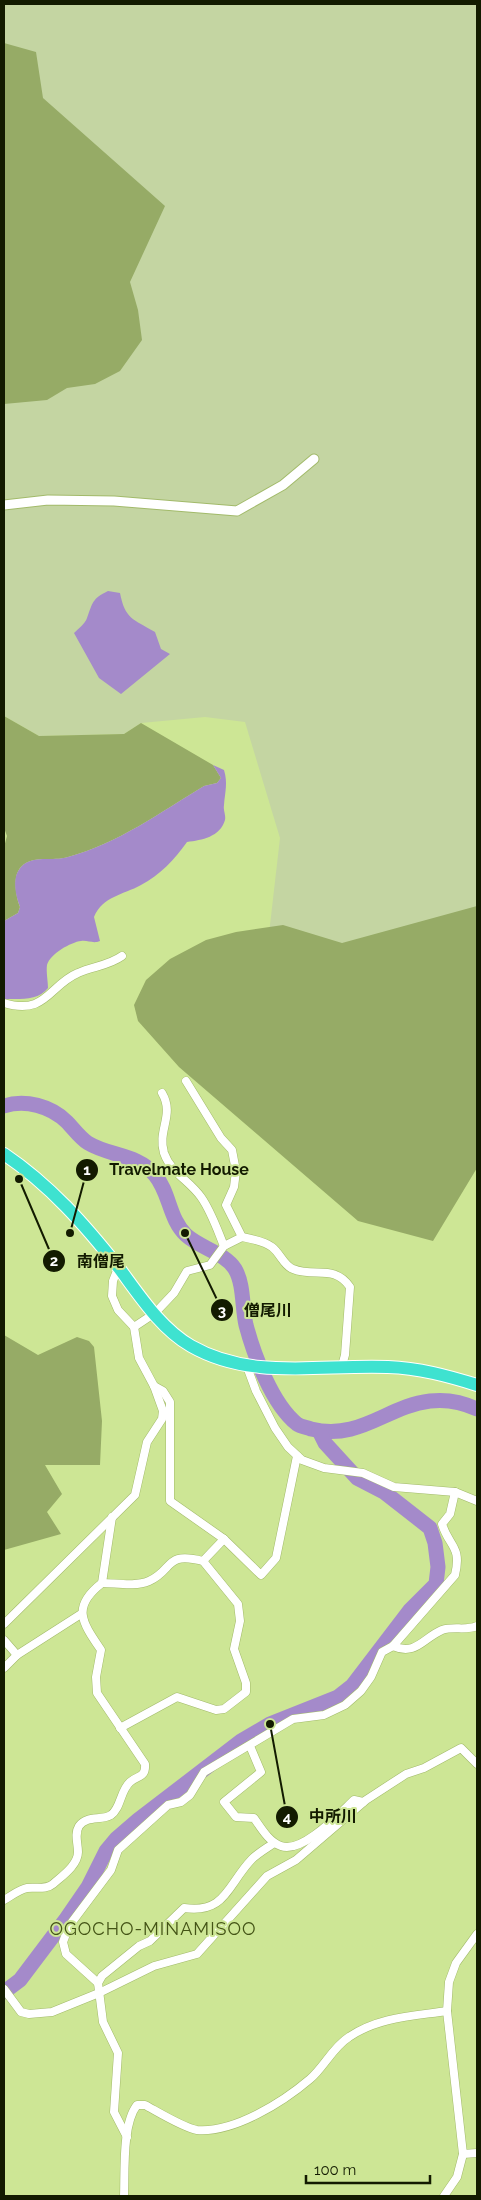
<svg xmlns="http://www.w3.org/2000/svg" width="481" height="2200" viewBox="0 0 481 2200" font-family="Raleway,'Noto Sans JP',sans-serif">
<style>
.green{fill:#c4d5a2}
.forest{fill:#96ab66}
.water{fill:#a48aca}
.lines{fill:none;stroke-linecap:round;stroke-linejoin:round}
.river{stroke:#a48aca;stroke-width:15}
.minor-casing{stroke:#a2ba6a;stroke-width:9}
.tertiary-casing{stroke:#a2ba6a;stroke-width:11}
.trunk-casing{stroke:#fff;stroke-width:14}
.minor{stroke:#fff;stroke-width:8}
.tertiary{stroke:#fff;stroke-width:9}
.trunk{stroke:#3ee2d0;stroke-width:12}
.labels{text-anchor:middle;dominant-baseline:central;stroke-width:4;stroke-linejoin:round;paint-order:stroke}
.quarter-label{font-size:18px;letter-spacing:1px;fill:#445416;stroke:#cde695}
.leader{fill:none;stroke:#131b00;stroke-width:2}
.callout-dot{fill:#131b00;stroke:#cde695;stroke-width:2}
.mark-label{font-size:15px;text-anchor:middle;font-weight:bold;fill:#fff}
.callout-label{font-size:16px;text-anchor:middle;font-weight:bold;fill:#131b00;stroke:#cde695;stroke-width:4;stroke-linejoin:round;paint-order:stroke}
</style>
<rect width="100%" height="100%" fill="#cde695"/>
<!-- green -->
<path class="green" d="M4,4H477V949L263,986L280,838L245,722L205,717L141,723L124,734L39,736L4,716Z"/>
<!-- forest -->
<g class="forest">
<path d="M4,43L36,52L43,98L165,206L130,282L138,310L142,340L120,371L95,384L67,388L47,400L4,404Z"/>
<path d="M4,716L39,736L124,734L141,723L213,765L221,778L217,783L204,786C161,812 117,844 68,857C53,862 33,854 21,867C12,876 16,897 20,907L18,913L4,921V847L7,836L4,828Z"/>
<path d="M477,906V1168L433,1241L358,1221L179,1067L138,1021L134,1005L146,980L170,959L206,940L236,932L283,925L342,943Z"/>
<path d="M4,1335L38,1355L77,1337L89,1341L94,1347L102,1421L100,1465H45L62,1494L47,1512L61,1534L4,1550Z"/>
</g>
<!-- water -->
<g class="water">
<path d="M108,591L120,593C125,619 133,619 155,632L161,649L170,654L121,694L99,678L74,633C78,629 85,624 87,618C93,602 92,599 108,591Z"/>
<path d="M213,765L224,770C228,783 225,792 224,805C223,810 226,815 225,820C220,837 202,840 187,842C175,859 160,875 141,885C123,895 103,896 94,917L100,941C93,944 88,940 81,941C71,942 50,954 47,965C46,972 48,981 48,988C38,1001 19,999 4,999V921L18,913L20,907C16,896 11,878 21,867C33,854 52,862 68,857C117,844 161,812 204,786L217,783L221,778Z"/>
</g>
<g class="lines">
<!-- river -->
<g class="river">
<path d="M4,1106C25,1099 51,1106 67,1122C73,1128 80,1138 88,1143C109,1156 138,1154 155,1175C170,1193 169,1219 186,1235C200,1248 225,1253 235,1269C244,1284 242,1308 246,1325C254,1355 272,1404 297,1424C301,1427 306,1427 311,1429C360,1441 387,1406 430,1401C447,1399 462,1402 477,1409"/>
<path d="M4,1992L20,1980L66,1919L88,1887L106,1851L116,1839L138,1820L241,1741L270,1724L338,1697L352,1686L410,1610L436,1584L438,1567L435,1543L430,1528L384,1492L357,1478L325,1443L319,1431"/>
</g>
<!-- minor casing -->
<g class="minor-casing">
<g id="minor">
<path d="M4,1003C46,1016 49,985 78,973C93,966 108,966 122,956"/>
<path d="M186,1081L221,1138L232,1150L236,1171L234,1187L226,1205L242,1237C252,1239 264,1241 272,1247C280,1253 284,1266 293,1269C315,1278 334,1264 350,1287L345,1355L341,1369"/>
<path d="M162,1093C175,1115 157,1130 164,1153C171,1173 189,1180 201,1197C211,1211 217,1229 224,1246"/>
<path d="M134,1327L155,1313L174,1293L187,1271L210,1265L224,1246L242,1237"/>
<path d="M246,1364L256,1391L275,1428L288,1447L302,1460L324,1468L363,1473L394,1487L455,1492L477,1501"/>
<path d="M224,1539L261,1575L276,1558L297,1456"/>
<path d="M102,1583C116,1583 135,1587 149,1581C174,1570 164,1551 203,1561"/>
<path d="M4,1624L135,1495L147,1442L162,1419L163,1411L154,1386L139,1358L134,1327L118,1310L112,1296L113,1281L118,1268"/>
<path d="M4,1640L17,1655"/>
<path d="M393,1646C416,1656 423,1638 442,1630C454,1626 466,1631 477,1626"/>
<path d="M4,1668L17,1655L81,1614"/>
<path d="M120,1728L177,1697L216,1710L224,1709L246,1692V1683L234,1649L240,1621L238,1604L203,1561L224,1539L170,1501V1402L163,1391L154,1386"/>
<path d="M250,1746L261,1772L224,1802L236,1817L254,1818C261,1828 269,1842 281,1846C302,1854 339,1814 354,1800L363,1802"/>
<path d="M4,1900C11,1896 20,1889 27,1888C36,1887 46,1890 53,1884C62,1876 78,1865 78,1852C78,1843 74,1834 79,1826C87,1815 101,1821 111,1815C121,1808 120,1791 130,1782C138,1775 146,1778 145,1764L97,1693L96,1677L101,1650C82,1622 71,1607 102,1583L112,1517"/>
<path d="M98,1983L66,1954L63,1942L69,1926L111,1870L118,1850L168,1805L181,1802L190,1795L204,1772L293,1719L324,1715L345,1705L361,1691L371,1677L382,1652L393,1646L455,1575C462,1546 449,1547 442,1524L450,1514L455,1492"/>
<path d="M4,1989L21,2012L29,2014L52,2012L99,1993L154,1966L197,1954L267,1876L296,1860L366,1800L406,1774L424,1768L461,1748L477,1764"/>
<path d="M127,2137L114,2112L118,2053L103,2022L98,1983L102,1976L139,1946L150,1941L184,1908C226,1914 227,1885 252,1859C258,1853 267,1848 274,1843"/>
<path d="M463,2154L477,2153"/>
<path d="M124,2196C125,2172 122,2124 137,2105H145C158,2112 184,2128 197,2130C234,2133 283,2102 310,2079C324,2067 333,2047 349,2037C378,2017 413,2016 447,2011"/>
<path d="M444,2196L457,2177L463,2154L447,2011L449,1982L456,1963L477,1934"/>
</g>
</g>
<!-- tertiary casing -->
<g class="tertiary-casing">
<path id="tertiary" d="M4,505L48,500L114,501L237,511L283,485L314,459"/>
</g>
<!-- trunk casing -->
<g class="trunk-casing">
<path id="trunk" d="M4,1154C50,1185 85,1225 119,1268C139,1295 161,1329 191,1346C252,1381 322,1364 388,1367C419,1368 448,1376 477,1385"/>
</g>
<!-- minor -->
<use href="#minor" class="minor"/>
<!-- tertiary -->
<use href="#tertiary" class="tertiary"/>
<!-- trunk -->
<use href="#trunk" class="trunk"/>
</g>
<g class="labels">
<!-- quarter labels -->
<g class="quarter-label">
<text x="153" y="1928">OGOCHO-MINAMISOO</text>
</g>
</g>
<!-- callouts -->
<path class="leader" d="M70 1233L87 1170M19 1179L54 1261M185 1233L222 1310M270 1724L287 1817"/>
<g class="callout-dot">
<circle cx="70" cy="1233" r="5"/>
<circle cx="19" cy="1179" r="5"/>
<circle cx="185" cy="1233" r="5"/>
<circle cx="270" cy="1724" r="5"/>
<circle cx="87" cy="1170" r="12"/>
<circle cx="54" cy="1261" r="12"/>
<circle cx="222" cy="1310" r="12"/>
<circle cx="287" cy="1817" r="12"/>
</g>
<g class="mark-label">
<text x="87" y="1175">1</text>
<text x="54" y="1266">2</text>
<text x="222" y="1316">3</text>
<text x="287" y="1822">4</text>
</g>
<g class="callout-label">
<text x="179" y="1175">Travelmate House</text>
<text x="101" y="1267">南僧尾</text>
<text x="268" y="1316">僧尾川</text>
<text x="333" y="1822">中所川</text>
</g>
<!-- border -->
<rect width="481" height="2200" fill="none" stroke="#131b00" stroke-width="10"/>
<!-- scale -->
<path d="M306 2175v8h124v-8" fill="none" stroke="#131b00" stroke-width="2.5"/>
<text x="314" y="2175" font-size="15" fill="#131b00" stroke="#cde695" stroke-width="4" paint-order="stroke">100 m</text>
</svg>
